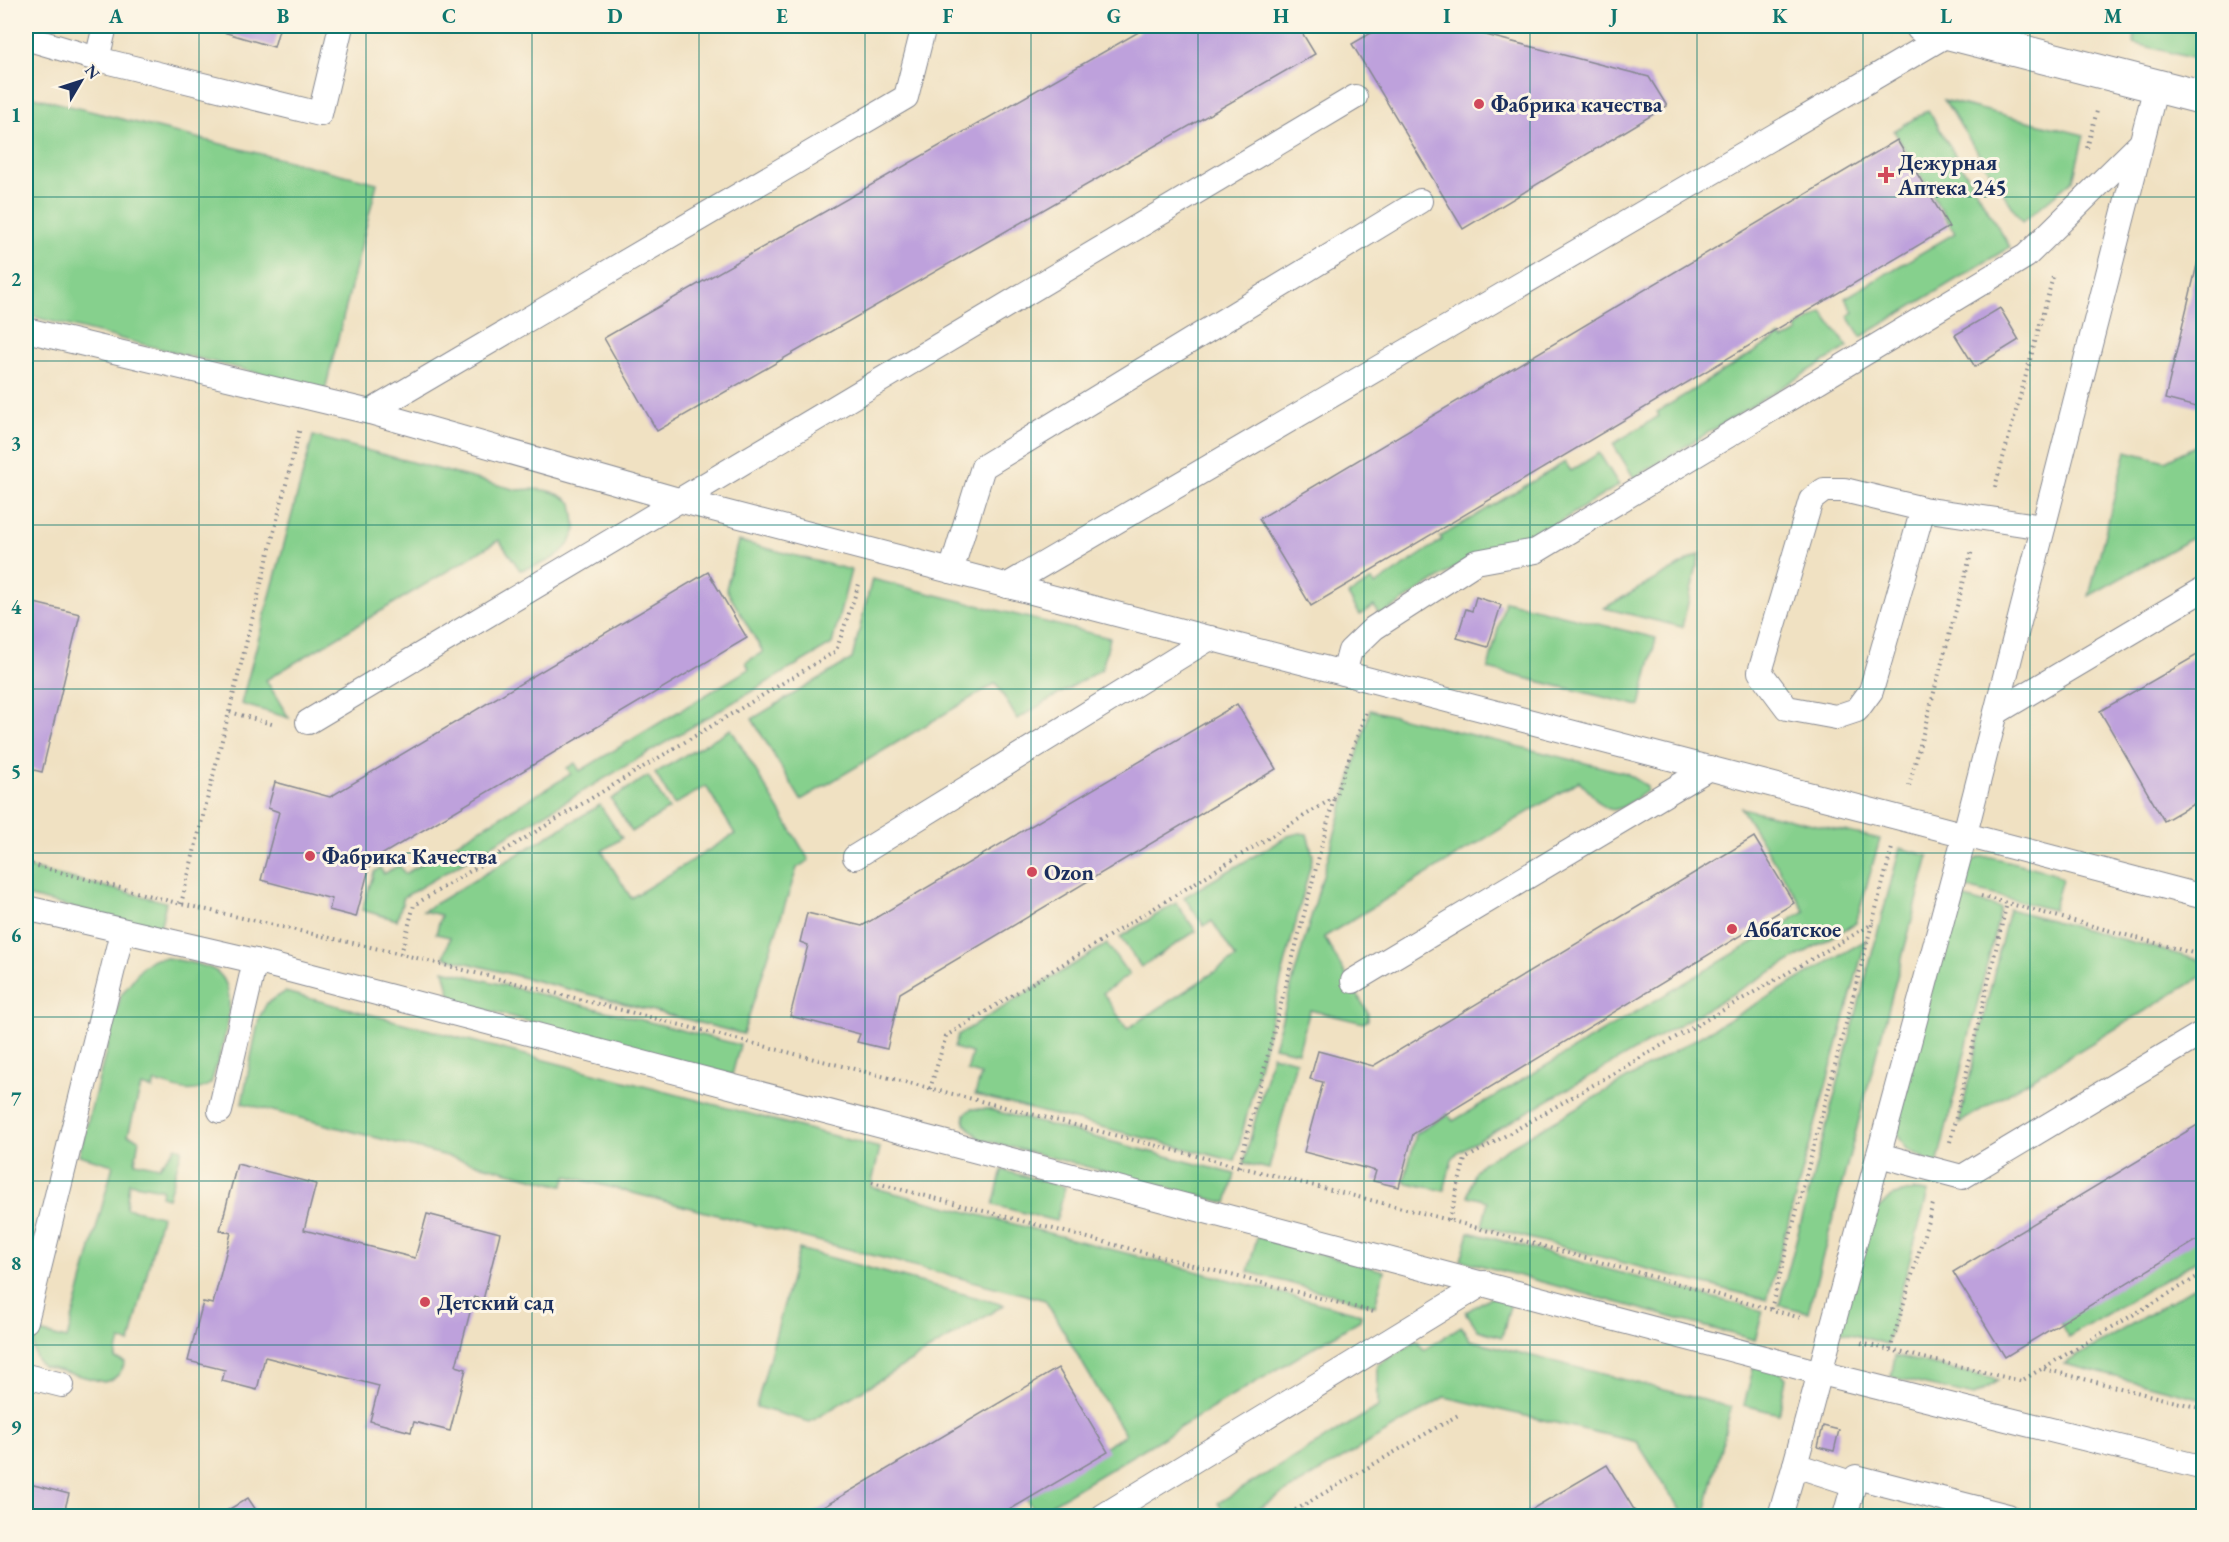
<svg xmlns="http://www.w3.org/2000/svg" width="2229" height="1542" viewBox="0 0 2229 1542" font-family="'EB Garamond',serif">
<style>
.green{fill:#86d08d;stroke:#508076;stroke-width:1.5}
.building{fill:#bea1dc}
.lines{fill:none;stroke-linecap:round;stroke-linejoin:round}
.lane-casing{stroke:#868890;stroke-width:26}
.street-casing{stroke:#868890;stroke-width:35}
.path{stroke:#868890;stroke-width:4;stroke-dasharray:1.5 4.5;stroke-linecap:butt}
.lane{stroke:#fff;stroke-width:24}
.street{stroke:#fff;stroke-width:33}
.grid{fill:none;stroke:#0f766e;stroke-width:1.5;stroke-opacity:0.55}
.poi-dot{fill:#d1495b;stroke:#fcf5e5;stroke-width:2}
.labels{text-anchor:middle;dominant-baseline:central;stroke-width:6;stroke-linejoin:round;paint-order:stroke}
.poi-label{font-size:22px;font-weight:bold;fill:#1b2f5e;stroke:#fcf5e5;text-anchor:start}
.neatline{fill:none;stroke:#0f766e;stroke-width:2}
.grid-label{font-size:20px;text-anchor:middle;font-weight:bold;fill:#0f766e}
</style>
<rect width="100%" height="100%" fill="#fcf5e5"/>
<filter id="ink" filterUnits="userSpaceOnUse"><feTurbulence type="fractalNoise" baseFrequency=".0167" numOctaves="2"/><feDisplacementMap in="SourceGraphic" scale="12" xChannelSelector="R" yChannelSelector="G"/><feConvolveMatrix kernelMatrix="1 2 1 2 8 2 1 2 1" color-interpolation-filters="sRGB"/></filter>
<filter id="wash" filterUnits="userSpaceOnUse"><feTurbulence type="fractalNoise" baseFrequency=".008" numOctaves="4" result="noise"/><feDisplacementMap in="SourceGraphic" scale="24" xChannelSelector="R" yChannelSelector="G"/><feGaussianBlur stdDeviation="1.35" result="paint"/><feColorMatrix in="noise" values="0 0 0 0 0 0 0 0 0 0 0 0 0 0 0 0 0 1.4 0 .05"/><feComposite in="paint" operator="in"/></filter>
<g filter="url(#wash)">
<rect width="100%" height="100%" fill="#f0e1c2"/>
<!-- green -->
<g class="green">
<path d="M2137,26H2203V61L2133,43Z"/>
<path d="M26,95L377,183L325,390L26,315Z"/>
<path d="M1944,100L2084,135L2073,180L2022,222Z"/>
<path d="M1928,110L2010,247L1861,337L1848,316L1854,312L1845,298L1955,233L1894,131Z"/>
<path d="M1822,312L1848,347L1634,478L1613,444L1659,416L1657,412L1780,336L1783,340L1798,332L1796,328Z"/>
<path d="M313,436L517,490C538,488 555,489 572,503L576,530C566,556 546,564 520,570L499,540L266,680L289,718L241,704Z"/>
<path d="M2203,442V532L2089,596L2126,451L2165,461Z"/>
<path d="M1599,453L1619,485L1519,547L1489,546L1380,616L1374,606L1360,615L1348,595L1372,580L1375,585L1442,540L1440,537L1565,462L1571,471Z"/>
<path d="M738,541L851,570L832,644L404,897L397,920L362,910L374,872L380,868L384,874L399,865L405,874L571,774L567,768L575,763L580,771L749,669L746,662L763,652L726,589Z"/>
<path d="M1700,554L1682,627L1604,608Z"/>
<path d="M872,579L1110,638L1102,669L1017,719L996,683L801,800L752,719L852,659Z"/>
<path d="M1505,601L1656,638L1640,706L1488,669Z"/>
<path d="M1370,710L1626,773L1647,786V791C1606,820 1611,814 1579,781L1324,937L1368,1013V1020L1363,1023L1310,1010L1298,1052L1274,1047Z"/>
<path d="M731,729L809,860L797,868L743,1034L444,957L450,937L436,934L441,915L423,911L600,805L622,838L602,851L631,898L735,834L706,786L674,805L655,773Z"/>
<path d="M648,776L669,809L632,832L611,799Z"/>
<path d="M1741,808L1880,839L1856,923L1458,1152L1452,1159L1444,1191L1404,1182L1416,1134L1448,1114L1453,1121L1805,911Z"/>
<path d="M1299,833L1307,834L1313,855L1235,1161L975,1095L981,1075L967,1071L972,1053L954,1048L958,1035L1107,944L1129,975L1103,993L1127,1029L1236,958L1212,921L1204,926L1184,897L1288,836Z"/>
<path d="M1900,848L1929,856L1808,1312L1779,1305Z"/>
<path d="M1981,857H1991L2051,872L2062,879L2053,910L1959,886L1967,863Z"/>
<path d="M26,867L166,902L160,929L26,896Z"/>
<path d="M1954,895L2001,908L1937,1165L1907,1149L1896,1133Z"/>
<path d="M1176,903L1196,931L1141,967L1120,937Z"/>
<path d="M2009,909L2203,961V976L1959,1123Z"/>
<path d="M1866,940L1767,1300L1482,1226L1488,1201L1468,1196L1474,1172L1482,1163Z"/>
<path d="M167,958C181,961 199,963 212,969C247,985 219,1056 211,1083C193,1097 176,1088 155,1082L153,1089L141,1086L128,1135L139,1139L135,1162L159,1167L176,1147L182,1149L168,1198L161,1196L162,1189L129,1183L126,1208L161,1216L130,1343L120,1340L115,1359L125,1362C121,1374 116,1379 104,1382L42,1366C32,1355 32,1345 35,1331L67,1339L113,1165L79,1155L121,995L142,967L153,959Z"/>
<path d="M444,970L740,1045L732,1075L456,1002L450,994Z"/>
<path d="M285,992L880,1148L871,1187L1361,1314L1360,1320L1035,1514L1025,1496L1125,1435L1045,1300L567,1176L563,1186L242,1103L259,1018L267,1003Z"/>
<path d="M1272,1055L1296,1061L1269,1169L1244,1163Z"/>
<path d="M971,1109H987L1235,1174L1227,1203L980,1139L964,1123L965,1114Z"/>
<path d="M1002,1170L1065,1187L1056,1221L993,1205Z"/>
<path d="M1914,1190L1928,1192L1887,1344L1839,1331L1873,1214L1891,1196Z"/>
<path d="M2203,1228V1257L2068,1337L2056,1315Z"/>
<path d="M1469,1232L1763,1311L1755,1340L1461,1260Z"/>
<path d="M1257,1237L1384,1271L1375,1306L1248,1272Z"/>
<path d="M799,1249L1004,1305L810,1422L756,1407Z"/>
<path d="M2203,1282V1399L2064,1364Z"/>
<path d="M1490,1297L1511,1302L1502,1337L1478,1330L1466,1312Z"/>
<path d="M1461,1326L1470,1340L1731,1407L1704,1516H1684L1637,1442L1445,1397L1246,1516H1226L1218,1503L1378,1407V1365L1417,1340L1424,1350Z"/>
<path d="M1895,1356L1999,1380L1974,1396L1891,1377Z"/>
<path d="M1754,1365L1780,1372L1786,1378L1779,1414L1744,1405Z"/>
</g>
<g id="blocks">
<!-- building -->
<g class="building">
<path d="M203,26H280L274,47Z"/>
<path d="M1149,26H1298L1315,54L657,431L604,338Z"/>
<path d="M1383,26H1451L1649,77L1667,106L1463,229L1352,44Z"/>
<path d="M1897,140L1949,227L1311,606L1259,519Z"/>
<path d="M2201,248H2204V409L2165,399Z"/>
<path d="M2000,308L2019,340L1975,367L1955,335Z"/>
<path d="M708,572L747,638L371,861L356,917L329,910L332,899L261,880L279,812L268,808L275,782L330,797Z"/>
<path d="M1476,597L1501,605L1488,647L1457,638L1466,609L1472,611Z"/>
<path d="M26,601L80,614L42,772L26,768Z"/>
<path d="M2204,651V798L2164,821L2100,711Z"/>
<path d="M1237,704L1276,769L900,993L887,1049L857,1042L860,1034L790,1016L808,945L800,942L807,913L862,926Z"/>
<path d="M1754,837L1794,903L1413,1134L1399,1187L1373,1181L1376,1171L1304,1152L1323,1082L1310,1079L1318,1051L1373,1066Z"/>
<path d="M2204,1121V1236L2005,1357L1953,1272Z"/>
<path d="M237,1164L316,1184L304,1230L415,1258L427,1214L500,1233L483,1300L474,1297L456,1366L466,1369L450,1431L414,1422L411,1432L370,1421L379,1386L265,1357L257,1390L222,1381L225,1370L188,1361L203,1302L213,1304L231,1233L220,1230Z"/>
<path d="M1058,1368L1108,1452L999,1516H815L813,1513Z"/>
<path d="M1823,1426L1839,1430L1834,1451L1818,1447Z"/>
<path d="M1607,1465L1638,1516H1520Z"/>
<path d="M26,1483L69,1494L63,1516H26Z"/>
<path d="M248,1498L260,1516H218Z"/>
</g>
</g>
</g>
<g filter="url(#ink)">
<use href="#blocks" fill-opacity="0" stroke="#868890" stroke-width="1.5"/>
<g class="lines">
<!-- lane casing -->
<g class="lane-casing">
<g id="lane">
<path d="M26,38L97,59L320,114L341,26"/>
<path d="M97,59L105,26"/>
<path d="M26,330L370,412L682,501L2204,897"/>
<path d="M370,412L906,97L924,26"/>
<path d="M1923,509L1871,691L1857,710L1836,717L1787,708L1760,672L1811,500L1824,490H1844L1923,509L2043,527"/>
<path d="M951,571L983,467L1420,201"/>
<path d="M1006,586L1950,33"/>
<path d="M1344,673L1350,651L1374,628L1476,562L1536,551L2026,256L2141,143"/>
<path d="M1997,712L2204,589"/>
<path d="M308,722L1355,97"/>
<path d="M855,857L1210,638"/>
<path d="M26,908L255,961L1821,1373L2204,1468"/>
<path d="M1353,981L1709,768"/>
<path d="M220,1111L255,961"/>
<path d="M1879,1155L1962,1177L2204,1032"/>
<path d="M26,1321L122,932"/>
<path d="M26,1376L62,1385"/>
<path d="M1854,1484L1856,1477L2008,1516"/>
<path d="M1103,1516L1484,1283"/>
<path d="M1780,1516L1795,1465"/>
<path d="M1845,1516L1854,1484L1795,1465L1959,857L2156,86"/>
</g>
</g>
<!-- street casing -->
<g class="street-casing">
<path id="street" d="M1922,26L2204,98"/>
</g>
<!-- path -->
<g class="path">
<path d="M2087,148L2097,111"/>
<path d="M1995,487L2053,277"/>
<path d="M230,712L275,725"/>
<path d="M1909,786L1972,550"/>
<path d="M26,863L181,904L401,954L1449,1220L1801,1318"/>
<path d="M1981,896L2204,956"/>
<path d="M181,904L300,428"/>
<path d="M401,954L414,905L836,651L860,581"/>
<path d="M930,1089L946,1036L1335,797L1366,712"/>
<path d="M1950,1142L2007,903"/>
<path d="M1239,1167L1334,798"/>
<path d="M872,1182L1374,1312"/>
<path d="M1449,1220L1465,1159L1874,923"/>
<path d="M1771,1309L1892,848"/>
<path d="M1861,1343L2021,1381L2204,1273"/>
<path d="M1890,1350L1933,1204"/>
<path d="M2044,1369L2204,1409"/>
<path d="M1285,1516L1458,1415"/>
</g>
<!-- lane -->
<use href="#lane" class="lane"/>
<!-- street -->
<use href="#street" class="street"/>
</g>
</g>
<!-- grid -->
<path class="grid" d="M199,26V1516M366,26V1516M532,26V1516M699,26V1516M865,26V1516M1031,26V1516M1198,26V1516M1364,26V1516M1530,26V1516M1697,26V1516M1863,26V1516M2030,26V1516M26,197H2204M26,361H2204M26,525H2204M26,689H2204M26,853H2204M26,1017H2204M26,1181H2204M26,1345H2204"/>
<!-- markers -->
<g class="poi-dot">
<circle cx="1479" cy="104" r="6"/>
<path d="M1883 166h6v6h6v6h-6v6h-6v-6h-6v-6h6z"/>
<circle cx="310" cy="856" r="6"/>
<circle cx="1032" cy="872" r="6"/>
<circle cx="1732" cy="929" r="6"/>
<circle cx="425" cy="1302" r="6"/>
</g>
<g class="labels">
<!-- poi labels -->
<g class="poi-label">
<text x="1491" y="104">Фабрика качества</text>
<text x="1898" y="162">Дежурная<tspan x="1898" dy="25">Аптека 245</tspan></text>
<text x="322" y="856">Фабрика Качества</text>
<text x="1044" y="872">Ozon</text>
<text x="1744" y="929">Аббатское</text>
<text x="437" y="1302">Детский сад</text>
</g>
</g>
<!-- margin -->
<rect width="2229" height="1542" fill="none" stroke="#fcf5e5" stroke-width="66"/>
<!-- north arrow -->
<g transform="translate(81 81) rotate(51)" stroke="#fcf5e5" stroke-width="4.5" paint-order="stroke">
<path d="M0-4.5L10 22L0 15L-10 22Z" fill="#1b2f5e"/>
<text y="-9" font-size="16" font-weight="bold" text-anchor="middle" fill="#1b2f5e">N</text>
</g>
<rect x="33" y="33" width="2163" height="1476" class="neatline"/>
<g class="grid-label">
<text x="116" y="23">A</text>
<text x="283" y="23">B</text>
<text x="449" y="23">C</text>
<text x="615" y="23">D</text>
<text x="782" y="23">E</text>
<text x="948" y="23">F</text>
<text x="1114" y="23">G</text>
<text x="1281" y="23">H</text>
<text x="1447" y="23">I</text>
<text x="1614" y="23">J</text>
<text x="1780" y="23">K</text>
<text x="1946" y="23">L</text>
<text x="2113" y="23">M</text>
<text x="16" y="122">1</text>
<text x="16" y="286">2</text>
<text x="16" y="450">3</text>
<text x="16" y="614">4</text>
<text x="16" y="778">5</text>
<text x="16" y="942">6</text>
<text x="16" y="1106">7</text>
<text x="16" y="1270">8</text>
<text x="16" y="1434">9</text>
</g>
</svg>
